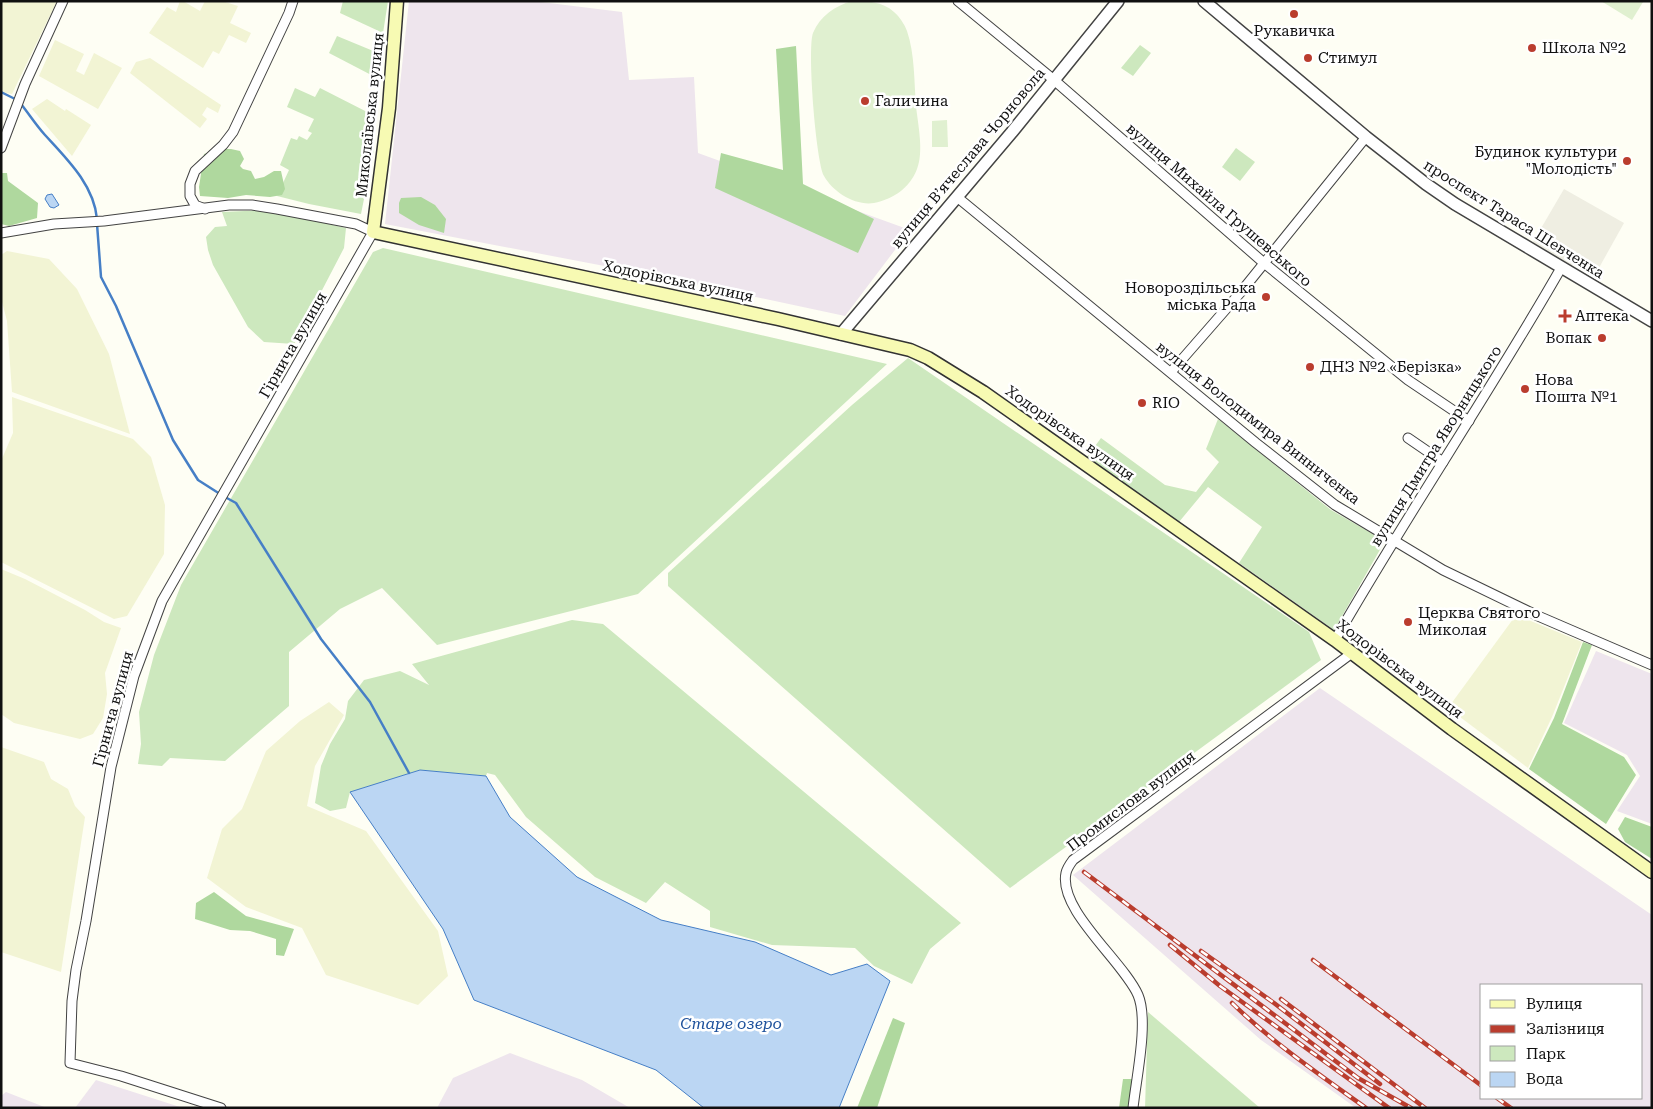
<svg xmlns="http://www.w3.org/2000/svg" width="1653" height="1109" viewBox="0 0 1653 1109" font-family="'Roboto Serif',serif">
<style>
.industrial{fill:#eee5ed;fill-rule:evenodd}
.farmland{fill:#f2f4d4}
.green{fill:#cde8be}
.forest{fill:#afd89e}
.pitch{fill:#e0f0d0}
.plaza{fill:#efeee2}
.water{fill:#bbd6f3;stroke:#467fc6}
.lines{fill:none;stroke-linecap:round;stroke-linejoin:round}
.stream{stroke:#467fc6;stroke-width:2.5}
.minor-casing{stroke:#434343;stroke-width:11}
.tertiary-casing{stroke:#434343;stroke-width:14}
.secondary-casing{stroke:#323232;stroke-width:15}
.minor{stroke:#fff;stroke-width:9}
.tertiary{stroke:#fff;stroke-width:11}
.secondary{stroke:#f7fab3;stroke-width:12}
.rail-casing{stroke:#ba3d2e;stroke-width:4.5}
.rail{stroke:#fff;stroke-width:2.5;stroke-dasharray:8;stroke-linecap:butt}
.poi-dot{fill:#ba3d2e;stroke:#fff;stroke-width:2}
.labels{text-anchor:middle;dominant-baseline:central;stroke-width:5;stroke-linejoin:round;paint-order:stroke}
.poi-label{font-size:15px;fill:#101010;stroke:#fff;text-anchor:start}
.street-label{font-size:15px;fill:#101010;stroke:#fff}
.water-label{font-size:16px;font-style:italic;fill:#1f529c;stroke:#fff}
</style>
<rect width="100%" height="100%" fill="#fefef4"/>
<!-- industrial -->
<g class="industrial">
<path d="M409,1H533L622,12L629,80L694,77L698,153L910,230L845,316L667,278L385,224Z"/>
<path d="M1596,651L1652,674V824L1617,811L1640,776L1627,755L1564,723Z"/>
<path d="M1320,688L1652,915V1108H1356L1261,1040L1073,875ZM1642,985V1098H1482V985Z"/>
<path d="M510,1053L582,1080L630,1108H437L453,1078Z"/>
<path d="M96,1080L183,1108H75Z"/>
<path d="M6,1092L47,1108H1V1096Z"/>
</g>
<!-- farmland -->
<g class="farmland">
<path d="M1,1H57L12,94L1,92Z"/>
<path d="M180,1H183L200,11L205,1H222L238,6L230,23L251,33L246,43L229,35L219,54L213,51L203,68L149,33L167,7L176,12Z"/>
<path d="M55,40L84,54L76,71L84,75L94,53L122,68L98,109L39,76Z"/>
<path d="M150,58L221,105L218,113L207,107L202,115L207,119L200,128L130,73L136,62Z"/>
<path d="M47,99L65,111L66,109L91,125L72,156L32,109Z"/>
<path d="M7,251L49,259L77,289L109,354L130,434L12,392L7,321L1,298V255Z"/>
<path d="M12,397L133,439L151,457L165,505L164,554L127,616L114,619L1,562V461L13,433Z"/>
<path d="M1,569L25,579L85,610L104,622L121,628L105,673L107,694L103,718L93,734L80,739L14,723L1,714Z"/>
<path d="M1516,615L1582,642L1552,717L1528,768L1448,708Z"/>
<path d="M329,702L344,715L315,766L307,806L366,831L438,931L448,976L418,1005L326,975L302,928L246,907L207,878L222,829L242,809L266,751L300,721Z"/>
<path d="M1,747L44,762L51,779L68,789L75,806L85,817L61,972L1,952Z"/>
</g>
<!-- green -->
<g class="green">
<path d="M343,1H388L383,33L340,13Z"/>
<path d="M337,36L383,55L377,78L329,53Z"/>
<path d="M1140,45L1151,53L1133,76L1121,68Z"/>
<path d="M295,88L315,97L320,88L371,114L363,143L374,149L361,214L309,204L277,196L289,170L280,165L291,138L297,140L299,136L307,140L312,133L308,131L314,119L287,107Z"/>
<path d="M1236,148L1255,162L1240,181L1222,167Z"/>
<path d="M266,210L346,228L344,248L294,344L264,342L248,327L213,265L208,250L206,237L215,227L227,226L222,212Z"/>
<path d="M383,248L887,364L638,594L437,645L382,588L340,609L289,652V706L225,761L170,758L162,766L138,764L141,744L139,712L154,655L181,585L373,252Z"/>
<path d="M908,358L1309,632L1321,660L1010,888L668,586V573L852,405Z"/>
<path d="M1218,419L1331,510L1385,541L1334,630L1239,563L1262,527L1208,487L1179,522L1087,457L1101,438L1165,485L1196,492L1219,462L1206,449Z"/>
<path d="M572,620L603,624L961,923L930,949L912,984L874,966L855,948L772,945L710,927V911L665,882L646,903L595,877L526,817L495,775L487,773L486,776L420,770L350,792L346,808L330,811L315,803L321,766L330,744L345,719L348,701L364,680L400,671L429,685L412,664Z"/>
<path d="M1148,1012L1260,1108H1145Z"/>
</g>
<!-- forest -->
<g class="forest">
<path d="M796,46L803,184L874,219L858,253L715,188L721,153L783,170L776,49Z"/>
<path d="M220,149H231L240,151L244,159L240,166L243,169L251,171L255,179L264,177L274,171H281L285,189L282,195L270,197L246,195L228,198L200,196L199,187L204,154Z"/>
<path d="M1,173H7L8,181L38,203L37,218L9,226L1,224Z"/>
<path d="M421,197L435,205L446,219L444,233L419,225L399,213V203L401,198Z"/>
<path d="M1583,642L1592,645L1562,724L1624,757L1636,775L1606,824L1529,769L1554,718Z"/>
<path d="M1625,817L1652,827V859L1625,842L1618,829Z"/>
<path d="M214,892L246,916L294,929L284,956L276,955V939L250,931L230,930L195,919L196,903Z"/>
<path d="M893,1018L905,1023L877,1108H857Z"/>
<path d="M1123,1079H1133L1129,1108H1119Z"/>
</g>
<!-- pitch -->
<g class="pitch">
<path d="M852,1C867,1 882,1 894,12C899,16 905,25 907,31C915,55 914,81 916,106C918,125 924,151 917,169C910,188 893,199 874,203C855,206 833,192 824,176C816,161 807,49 813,33C820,16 835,6 852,1Z"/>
<path d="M1601,1H1643V2L1632,20Z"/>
<path d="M947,120L948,147H932V121Z"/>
</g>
<!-- plaza -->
<path class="plaza" d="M1564,189L1624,223L1595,275L1575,264L1570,266L1533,242Z"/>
<!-- water -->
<g class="water">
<path d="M52,194L59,205L54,208L50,207L45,199L47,195Z"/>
<path d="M420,770L486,776L510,817L577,877L661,920L755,942L831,975L867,964L890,981L839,1108H704L656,1070L474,1000L443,929L350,792Z"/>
</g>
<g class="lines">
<!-- stream -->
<g class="stream">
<path d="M1,92L17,100"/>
<path d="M21,104C29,114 36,125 45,135C67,159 94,185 97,219"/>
<path d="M97,224L101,277L116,306L173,440L198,480L220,494"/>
<path d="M225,497L236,503L321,639L370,702L409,773"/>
</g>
<!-- minor casing -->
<g class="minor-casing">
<g id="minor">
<path d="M958,1L1054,80L1264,263L1408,380L1469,421"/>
<path d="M1,148L25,84L63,1"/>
<path d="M957,197L1256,443L1335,505L1443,570L1538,616L1652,665"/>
<path d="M205,209L195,205L190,196V184L195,171L223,145L233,132L289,13L293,1"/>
<path d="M1,233L54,224L104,221L229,205H252L277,209L356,224L373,232L162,601L134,676L111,767L86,921L76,970L72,1001L70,1063L121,1076L221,1108"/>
<path d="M1171,372L1240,293L1366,137"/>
<path d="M1408,438L1443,462"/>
<path d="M1335,640C1407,514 1489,394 1561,268"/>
<path d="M1133,1108C1136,1079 1149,1021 1138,995C1123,961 1058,910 1066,873C1067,868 1070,864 1073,860L1352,653"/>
</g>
</g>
<!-- tertiary casing -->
<g class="tertiary-casing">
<g id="tertiary">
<path d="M1204,1L1366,137L1426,184L1455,204L1652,321"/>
<path d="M841,334L1012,132L1118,1"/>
</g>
</g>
<!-- secondary casing -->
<g class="secondary-casing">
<path id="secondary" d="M397,1L389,108L373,232L778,319L910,350L928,358L983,392L1335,640L1452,729L1652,872"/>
</g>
<!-- minor -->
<use href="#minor" class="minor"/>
<!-- tertiary -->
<use href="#tertiary" class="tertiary"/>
<!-- secondary -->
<use href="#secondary" class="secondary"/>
<!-- rail casing -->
<g class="rail-casing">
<g id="rail">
<path d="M1084,872L1358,1078L1411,1108"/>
<path d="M1170,945L1220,986L1389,1108"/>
<path d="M1201,951L1274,1003L1380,1084"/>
<path d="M1313,960L1482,1086"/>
<path d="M1281,999L1425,1108"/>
<path d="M1232,1003C1273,1043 1320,1075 1366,1108"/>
<path d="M1497,1098L1511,1108"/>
</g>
</g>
<!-- rail -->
<use href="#rail" class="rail"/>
</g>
<!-- markers -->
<g class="poi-dot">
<circle cx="1294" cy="14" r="5"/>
<circle cx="1532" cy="48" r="5"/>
<circle cx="1308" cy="58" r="5"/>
<circle cx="865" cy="101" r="5"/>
<circle cx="1627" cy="161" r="5"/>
<circle cx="1266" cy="297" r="5"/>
<path d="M1562.5 308.5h5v5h5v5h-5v5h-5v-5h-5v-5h5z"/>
<circle cx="1602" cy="338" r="5"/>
<circle cx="1310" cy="367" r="5"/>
<circle cx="1525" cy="389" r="5"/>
<circle cx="1142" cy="403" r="5"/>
<circle cx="1408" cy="622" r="5"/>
</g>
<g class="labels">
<!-- poi labels -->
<g class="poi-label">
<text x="1294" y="31" text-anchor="middle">Рукавичка</text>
<text x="1542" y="48">Школа №2</text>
<text x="1318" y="58">Стимул</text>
<text x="875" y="101">Галичина</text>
<text x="1617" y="152" text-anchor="end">Будинок культури<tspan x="1617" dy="17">"Молодість"</tspan></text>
<text x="1256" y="288" text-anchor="end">Новороздільська<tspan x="1256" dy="17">міська Рада</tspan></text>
<text x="1575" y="316">Аптека</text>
<text x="1592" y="338" text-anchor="end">Вопак</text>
<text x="1320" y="367">ДНЗ №2 «Берізка»</text>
<text x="1535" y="380">Нова<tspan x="1535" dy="17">Пошта №1</tspan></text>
<text x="1152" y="403">RIO</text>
<text x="1418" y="613">Церква Святого<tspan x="1418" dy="17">Миколая</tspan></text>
</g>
<!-- street labels -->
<g class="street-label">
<text transform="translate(370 115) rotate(-84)">Миколаївська вулиця</text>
<text transform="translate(968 158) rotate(-50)">вулиця Вʼячеслава Чорновола</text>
<text transform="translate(1219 205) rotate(41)">вулиця Михайла Грушевського</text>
<text transform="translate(1514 219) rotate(32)">проспект Тараса Шевченка</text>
<text transform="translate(678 281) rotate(12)">Ходорівська вулиця</text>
<text transform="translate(293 345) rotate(-60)">Гірнича вулиця</text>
<text transform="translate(1258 423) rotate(38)">вулиця Володимира Винниченка</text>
<text transform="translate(1070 433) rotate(35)">Ходорівська вулиця</text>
<text transform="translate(1436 446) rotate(-58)">вулиця Дмитра Яворницького</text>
<text transform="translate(1400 669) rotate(37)">Ходорівська вулиця</text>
<text transform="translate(113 709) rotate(-75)">Гірнича вулиця</text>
<text transform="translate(1131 801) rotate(-37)">Промислова вулиця</text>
</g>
<!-- water labels -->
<g class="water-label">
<text x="731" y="1023">Старе озеро</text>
</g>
</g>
<!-- border -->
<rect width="1653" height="1109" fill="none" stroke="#101010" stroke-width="5"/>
<!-- legend -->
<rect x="1480" y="984" width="162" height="115" fill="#ffffff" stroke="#9f9f9f"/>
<rect x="1490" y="1000" width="25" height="8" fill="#f7fab3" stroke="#9f9f9f"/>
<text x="1526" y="1009" font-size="15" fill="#101010">Вулиця</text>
<rect x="1490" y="1025" width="25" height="8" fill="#ba3d2e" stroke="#9f9f9f"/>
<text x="1526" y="1034" font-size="15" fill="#101010">Залізниця</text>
<rect x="1490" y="1046" width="25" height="15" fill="#cde8be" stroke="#9f9f9f"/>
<text x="1526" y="1059" font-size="15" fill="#101010">Парк</text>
<rect x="1490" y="1072" width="25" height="15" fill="#bbd6f3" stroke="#9f9f9f"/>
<text x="1526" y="1084" font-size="15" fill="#101010">Вода</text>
</svg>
